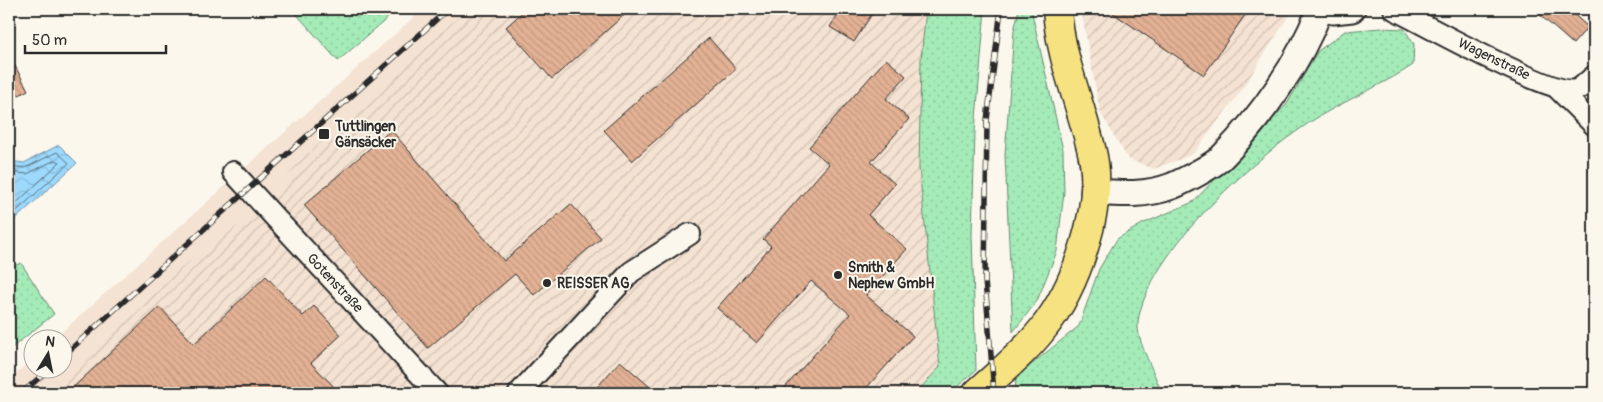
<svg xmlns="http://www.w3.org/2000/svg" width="1603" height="402" viewBox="0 0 1603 402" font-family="Pangolin,sans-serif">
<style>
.built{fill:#f4e2d2}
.industrial{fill:url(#industrial-furrows)}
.green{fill:url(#green-dots);stroke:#688b72}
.forest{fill:url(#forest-firs);stroke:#688b72}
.water{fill:url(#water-waves);stroke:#6f93a9}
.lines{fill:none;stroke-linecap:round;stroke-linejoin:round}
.shore{stroke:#58717f;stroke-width:1}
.building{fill:url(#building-back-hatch);stroke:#2b2b2b}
.minor-casing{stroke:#2b2b2b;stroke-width:24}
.tertiary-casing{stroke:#2b2b2b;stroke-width:29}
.primary-casing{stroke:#2b2b2b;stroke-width:31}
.minor{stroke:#fbf7ec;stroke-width:20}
.tertiary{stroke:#fbf7ec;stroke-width:25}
.primary{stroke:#f7e281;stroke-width:28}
.rail-casing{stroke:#2b2b2b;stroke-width:5.5}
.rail{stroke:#fbf7ec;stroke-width:4;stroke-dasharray:11;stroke-linecap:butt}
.poi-dot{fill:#2b2b2b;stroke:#fbf7ec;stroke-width:2}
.labels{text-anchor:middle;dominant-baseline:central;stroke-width:4;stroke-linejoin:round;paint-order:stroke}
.street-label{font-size:14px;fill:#2b2b2b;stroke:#fbf7ec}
.poi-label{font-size:14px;font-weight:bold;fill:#2b2b2b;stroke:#fbf7ec;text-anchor:start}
</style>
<defs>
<pattern id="industrial-furrows" width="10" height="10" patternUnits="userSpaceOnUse" patternTransform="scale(1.25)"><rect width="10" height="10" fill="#f4e2d2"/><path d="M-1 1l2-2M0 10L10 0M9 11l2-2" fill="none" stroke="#d1c2b4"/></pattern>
<pattern id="green-dots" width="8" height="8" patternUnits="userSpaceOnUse" patternTransform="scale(1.25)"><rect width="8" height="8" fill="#a4ebb8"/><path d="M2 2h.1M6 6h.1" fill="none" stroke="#8dca9e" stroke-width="1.8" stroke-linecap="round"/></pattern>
<pattern id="forest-firs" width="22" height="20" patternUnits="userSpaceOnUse" patternTransform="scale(1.25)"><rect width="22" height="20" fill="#a4ebb8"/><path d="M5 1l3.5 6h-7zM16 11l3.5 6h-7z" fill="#8dca9e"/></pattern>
<pattern id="water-waves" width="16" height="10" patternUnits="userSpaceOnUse" patternTransform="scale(1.25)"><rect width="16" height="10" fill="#9cd9fd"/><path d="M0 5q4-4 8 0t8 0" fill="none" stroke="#87bad9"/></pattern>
<pattern id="building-back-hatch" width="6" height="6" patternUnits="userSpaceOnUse" patternTransform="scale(1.25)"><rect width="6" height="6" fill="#e3b194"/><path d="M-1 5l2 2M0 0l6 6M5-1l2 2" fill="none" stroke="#c39880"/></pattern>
</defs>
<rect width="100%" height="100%" fill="#fbf7ec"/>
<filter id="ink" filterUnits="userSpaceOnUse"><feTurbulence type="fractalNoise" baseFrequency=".02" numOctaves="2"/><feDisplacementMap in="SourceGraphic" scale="10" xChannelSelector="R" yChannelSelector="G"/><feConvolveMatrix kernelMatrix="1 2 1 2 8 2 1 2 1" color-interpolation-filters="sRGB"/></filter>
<g filter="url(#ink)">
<!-- built -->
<path class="built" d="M423,9H467L314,148L310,154L306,152L263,207L183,266L45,393H9V381L32,359V370H62V340L54,339Z"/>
<!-- industrial -->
<g class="industrial">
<path d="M467,9H926L919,168L940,367L916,393H45L183,266L263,207L307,151L310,154L314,148Z"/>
<path d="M1081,9H1293L1241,91L1193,154L1154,169L1128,159L1100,112Z"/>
</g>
<!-- green -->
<g class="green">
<path d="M292,9H398L338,61Z"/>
<path d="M926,9H985L975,131L972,235L976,370L950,393H916L940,367L919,168L921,59Z"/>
<path d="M1019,9H1031L1063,150L1064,192L1057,251L1037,301L1013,332L1005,155L1014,31Z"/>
<path d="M1381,28L1404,29L1414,44L1413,65C1383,85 1350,98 1320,116C1261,151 1147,252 1138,322C1136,342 1156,373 1161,393H1015L1016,377L1079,326L1099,269L1117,239L1142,224L1193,202L1287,104L1318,51L1345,31Z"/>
<path d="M21,263L54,314L9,350V268Z"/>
</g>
<!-- forest -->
<path class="forest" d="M1594,126V177L1589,173Z"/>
<!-- water -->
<path class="water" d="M59,145L77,163L9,225V161L24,163Z"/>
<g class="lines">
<!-- shore -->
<g class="shore">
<path d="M9,166L25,168L57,152L69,163L9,218"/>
<path d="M9,172L27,174L55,160L60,162L9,210"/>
</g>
</g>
<!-- building -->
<g class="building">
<path d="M526,9H631L552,79L506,27Z"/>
<path d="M841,9H875L854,42L830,27Z"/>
<path d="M1107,9H1249L1204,75Z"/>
<path d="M1533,9H1568L1588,27L1573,44Z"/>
<path d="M709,38L736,69L632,161L604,130Z"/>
<path d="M9,55L28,90L9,101Z"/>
<path d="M886,59L906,76L886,99L909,119L871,162L895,184L868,215L907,249L866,295L913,336L862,393H780L850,314L811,281L757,343L717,308L771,246L763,239L829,164L809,147Z"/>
<path d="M391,130L504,261L571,204L601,238L534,295L515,274L428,348L304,205Z"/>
<path d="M266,276L303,316L314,306L341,335L311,363L340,393H67L160,307L194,344Z"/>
<path d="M620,361L657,393H592Z"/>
</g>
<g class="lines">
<!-- minor casing -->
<g class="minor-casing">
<g id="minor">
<path d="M1394,9C1421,23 1553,96 1576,90C1582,88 1589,80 1594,76"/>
<path d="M1558,89L1594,125"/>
<path d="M233,172L437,393"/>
<path d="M519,393L631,272L690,234"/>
</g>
</g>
<!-- tertiary casing -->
<g class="tertiary-casing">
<g id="tertiary">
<path d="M1325,9L1333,11L1352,9"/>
<path d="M1094,192C1121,194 1146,196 1172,186C1184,181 1213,166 1222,157C1262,116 1300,62 1320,9"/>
</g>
</g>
<!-- primary casing -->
<g class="primary-casing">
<path id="primary" d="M977,393C999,373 1023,354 1042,330C1076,288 1105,206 1092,152C1081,104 1060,58 1057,9"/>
</g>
<!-- minor -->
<use href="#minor" class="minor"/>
<!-- tertiary -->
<use href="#tertiary" class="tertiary"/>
<!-- primary -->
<use href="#primary" class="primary"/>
<!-- rail casing -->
<g class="rail-casing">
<g id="rail">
<path d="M62,357L448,9"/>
<path d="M22,393L48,370"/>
<path d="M994,393L985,280L987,120L1001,9"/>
</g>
</g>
<!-- rail -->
<use href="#rail" class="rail"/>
</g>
</g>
<!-- markers -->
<g class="poi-dot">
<rect x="318" y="128" width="12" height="12" rx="2.5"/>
<circle cx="838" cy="275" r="5"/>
<circle cx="547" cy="283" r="5"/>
</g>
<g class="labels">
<!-- street labels -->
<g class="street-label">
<text transform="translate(1494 59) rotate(26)">Wagenstraße</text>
<text transform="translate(335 283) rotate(47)">Gotenstraße</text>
</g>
<!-- poi labels -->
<g class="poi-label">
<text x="335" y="126">Tuttlingen<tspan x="335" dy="16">Gänsäcker</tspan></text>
<text x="848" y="267">Smith &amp;<tspan x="848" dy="16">Nephew GmbH</tspan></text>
<text x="557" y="283">REISSER AG</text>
</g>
</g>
<!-- margin -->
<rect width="1603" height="402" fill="none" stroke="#fbf7ec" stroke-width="30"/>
<rect x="15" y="15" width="1573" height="372" fill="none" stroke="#2b2b2b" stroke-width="2" filter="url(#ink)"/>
<!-- north arrow -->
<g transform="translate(48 354) rotate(10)"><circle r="24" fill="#fbf7ec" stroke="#a8a59f"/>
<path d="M0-4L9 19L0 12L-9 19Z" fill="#2b2b2b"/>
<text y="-8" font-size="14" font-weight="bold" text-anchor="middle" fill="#2b2b2b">N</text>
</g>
<!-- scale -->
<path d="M25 45v8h141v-8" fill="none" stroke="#2b2b2b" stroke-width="2.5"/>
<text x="32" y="45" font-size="15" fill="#2b2b2b" stroke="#fbf7ec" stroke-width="4" paint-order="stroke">50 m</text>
</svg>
